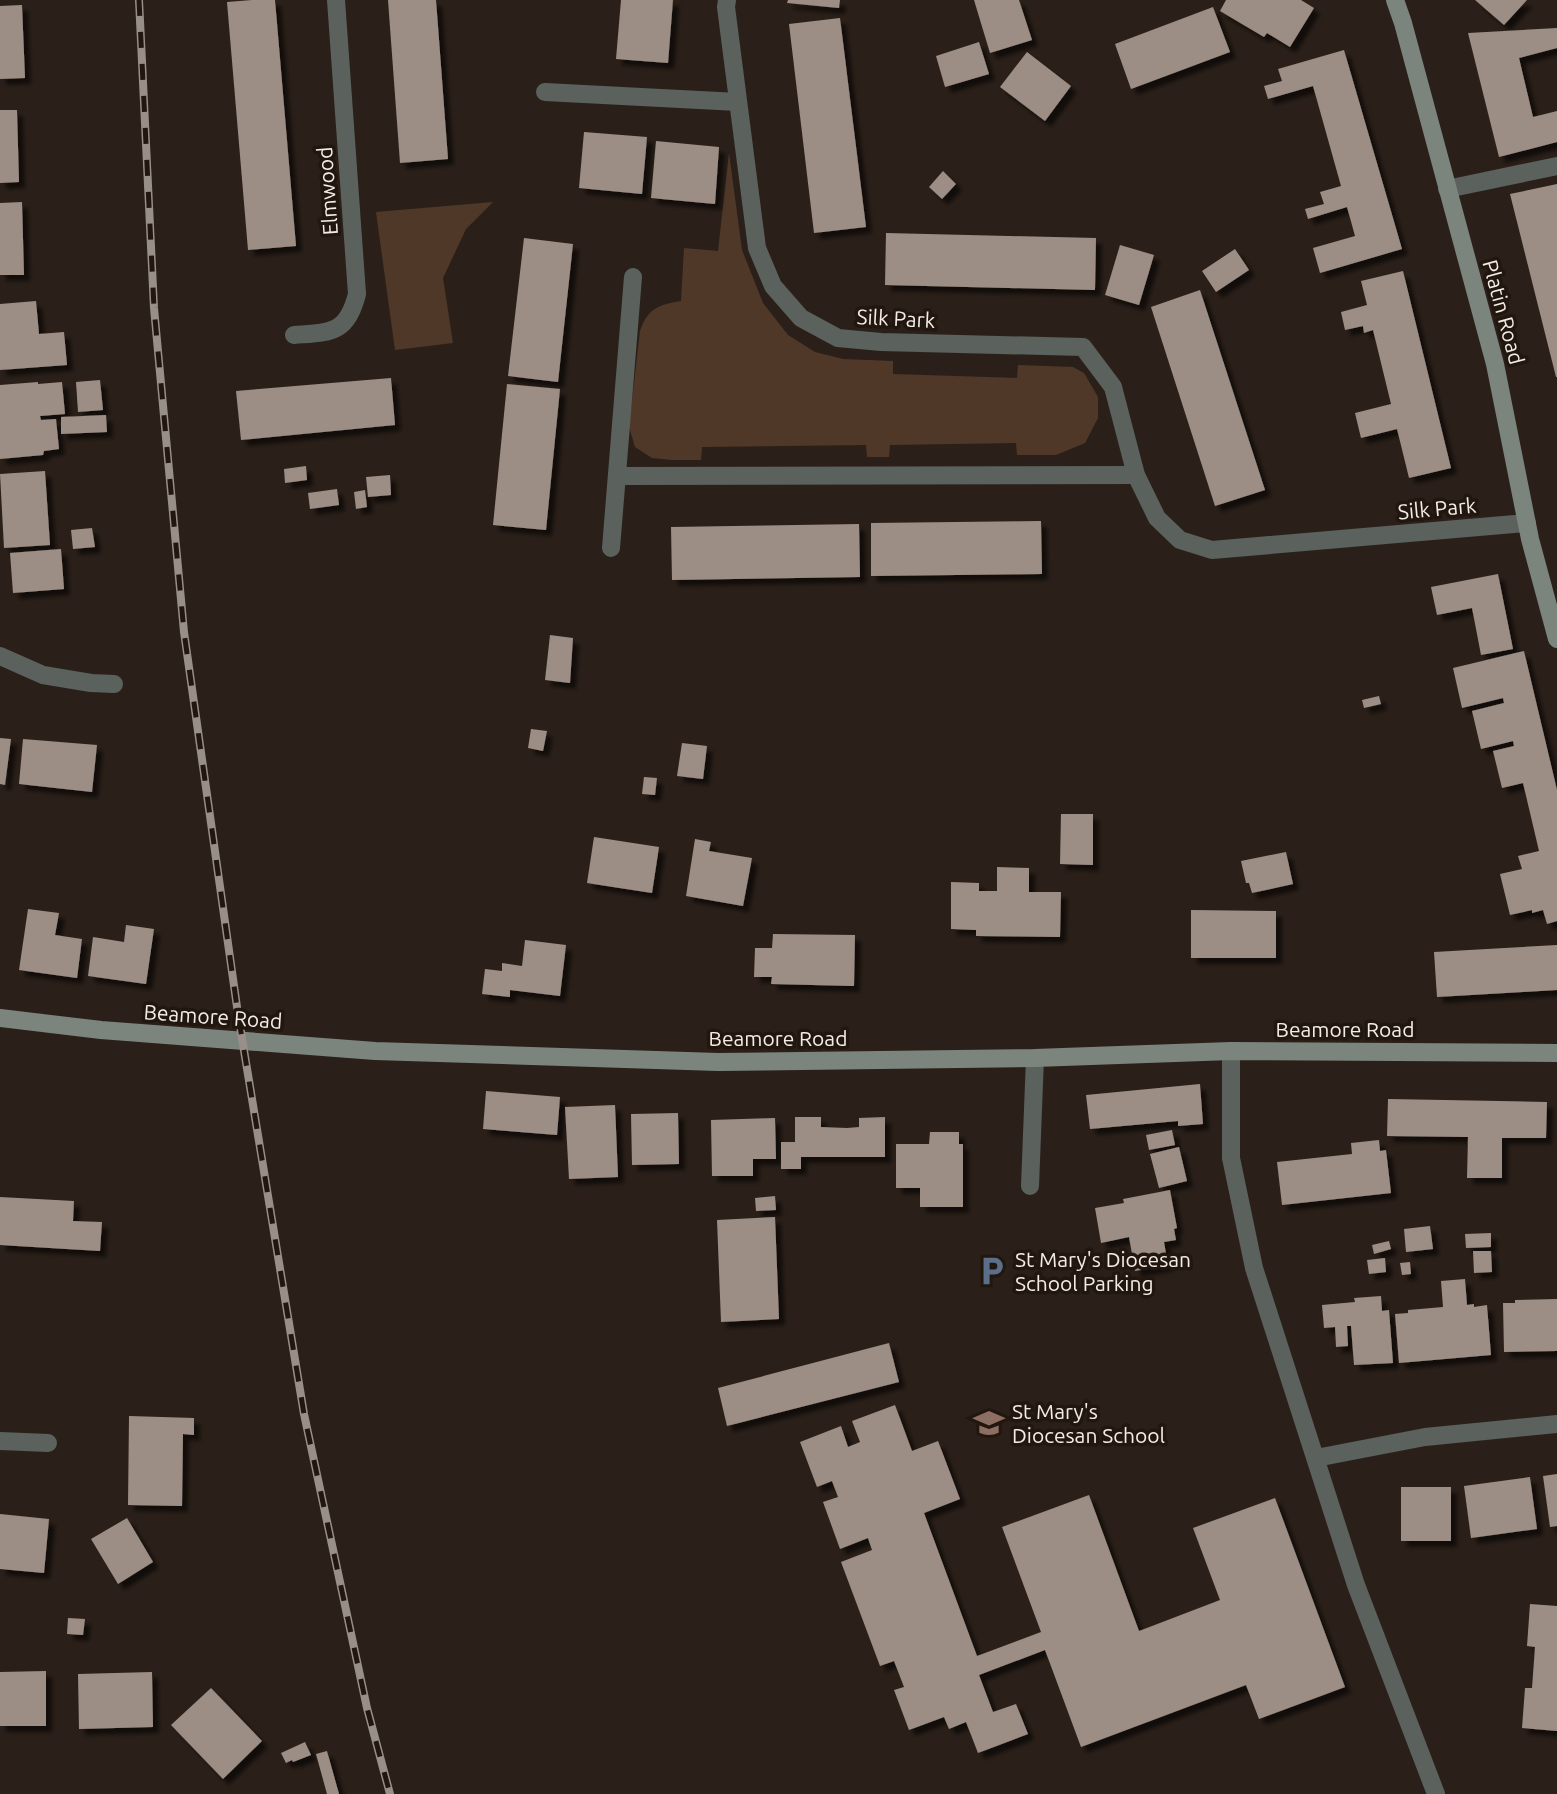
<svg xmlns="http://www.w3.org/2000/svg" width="1557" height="1794" viewBox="0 0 1557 1794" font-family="Ubuntu,sans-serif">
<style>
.green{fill:#503828}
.building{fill:#9d8e85;filter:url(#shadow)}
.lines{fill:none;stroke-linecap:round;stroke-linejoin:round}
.service{stroke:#5b615d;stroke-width:18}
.minor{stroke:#5b615d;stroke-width:18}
.secondary{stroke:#7b857e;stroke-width:18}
.rail-casing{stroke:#998f89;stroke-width:8}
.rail{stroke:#21170f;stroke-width:5;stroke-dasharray:16;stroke-linecap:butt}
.labels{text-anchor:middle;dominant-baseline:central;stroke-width:7;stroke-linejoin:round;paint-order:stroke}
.street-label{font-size:21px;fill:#f4ece7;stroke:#21170f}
.poi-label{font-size:21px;fill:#f4ece7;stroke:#21170f;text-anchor:start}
</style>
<defs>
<filter id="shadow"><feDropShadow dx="6" dy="6" stdDeviation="2" flood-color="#0009"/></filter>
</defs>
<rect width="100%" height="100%" fill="#2b2019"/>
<!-- green -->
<g class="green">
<path d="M729,153L742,250L763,303L788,335L815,352L843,359L893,361V374L1017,378L1018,365L1073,367L1084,373L1098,397V418L1085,443L1056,455H1017L1016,443L890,445L889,457H867L866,445L702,447L701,460H672L652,458L635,447L629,427L640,331C648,308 658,305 681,301L684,248L718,251Z"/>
<path d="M493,202L466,229L443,278L453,343L395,350L376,212Z"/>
</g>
<!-- building -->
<g class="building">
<path d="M252,0H275L296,246L248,250L227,2Z"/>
<path d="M388,0H436L448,159L400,163Z"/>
<path d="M621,0H673L668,63L616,59Z"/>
<path d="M788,0H840L839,8L787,3Z"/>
<path d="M974,0H1019L1032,40L990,53Z"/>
<path d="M1226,0H1301L1314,8L1290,47L1267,33L1264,37L1220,11Z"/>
<path d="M1475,0H1527L1504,25Z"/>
<path d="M22,5L25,78L0,79V6Z"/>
<path d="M1213,7L1230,52L1131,89L1115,44Z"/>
<path d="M840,18L866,227L814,233L789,24Z"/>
<path d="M1557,28V48L1519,58L1533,117L1557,111V142L1499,157L1468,33Z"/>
<path d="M979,42L989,74L945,87L936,56Z"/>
<path d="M1344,50L1402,249L1320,273L1313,248L1355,236L1347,207L1308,219L1305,209L1324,204L1320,192L1341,186L1313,86L1268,99L1264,86L1282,81L1278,69Z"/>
<path d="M1027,52L1071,86L1045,121L1000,87Z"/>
<path d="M0,110H17L19,182L0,183Z"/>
<path d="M584,132L647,137L642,194L579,188Z"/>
<path d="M656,141L719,147L715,204L651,198Z"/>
<path d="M943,171L956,184L942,199L929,187Z"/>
<path d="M1557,184V377H1556L1510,194Z"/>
<path d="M22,202L24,275H0V203Z"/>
<path d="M886,233L1096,238L1095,290L885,285Z"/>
<path d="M524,238L573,244L558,382L508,376Z"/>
<path d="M1120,245L1154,255L1139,305L1105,295Z"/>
<path d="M1235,249L1249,270L1216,292L1202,271Z"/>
<path d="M1403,271L1451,468L1409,478L1397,429L1361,438L1355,413L1391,404L1373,330L1364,333L1363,326L1345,330L1341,312L1367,305L1361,281Z"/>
<path d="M1200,290L1265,490L1215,506L1151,307Z"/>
<path d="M36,301L39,334L64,332L67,365L0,370V304Z"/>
<path d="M391,378L395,425L241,440L236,391Z"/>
<path d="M100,380L103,410L78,412L76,382Z"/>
<path d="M38,382V384L62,382L65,414L40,416L41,420L56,419L59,449L44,451L43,455L0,459V385Z"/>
<path d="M507,384L560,389L546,530L493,525Z"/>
<path d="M106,415L107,432L61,434V417Z"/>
<path d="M306,466L307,480L285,483L284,469Z"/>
<path d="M45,471L50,545L4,548L0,474Z"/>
<path d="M390,475L391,495L368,497L366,477Z"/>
<path d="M337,489L339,505L310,509L308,493Z"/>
<path d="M365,490L367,507L356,509L354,492Z"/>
<path d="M1041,521L1042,574L871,576V523Z"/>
<path d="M859,524L860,577L672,580L671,527Z"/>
<path d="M92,528L95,547L73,549L71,530Z"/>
<path d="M61,549L64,589L13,593L10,553Z"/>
<path d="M1498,574L1513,649L1481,655L1472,608L1437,615L1431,587Z"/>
<path d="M550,635L573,638L570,683L545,680Z"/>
<path d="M1524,651L1557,790V921L1547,924L1543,910L1532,913V910L1510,915L1500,874L1522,869L1518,856L1539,851L1523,783L1502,788L1493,751L1514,746L1513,741L1481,749L1472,711L1504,703L1503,698L1462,708L1453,668Z"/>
<path d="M1379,696L1381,704L1364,708L1362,700Z"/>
<path d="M531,729L547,731L543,751L528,748Z"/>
<path d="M0,738L11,739L5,785L0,784Z"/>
<path d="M23,739L97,745L92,792L19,784Z"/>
<path d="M682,743L707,746L703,779L677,776Z"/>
<path d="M644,777L657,778L655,795L642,794Z"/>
<path d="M1061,814H1093V865L1060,864Z"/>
<path d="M594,837L659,847L652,893L587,883Z"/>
<path d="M695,839L711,842L709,851L752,858L743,906L686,896Z"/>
<path d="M1286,852L1293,884L1252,893L1249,883H1246L1241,861Z"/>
<path d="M997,867L1029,868V892H1061L1060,937L976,936V930L951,929V882L979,883V891H997Z"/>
<path d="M28,909L59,913L55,935L82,939L77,978L19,970Z"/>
<path d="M1191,910L1276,911V958H1191Z"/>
<path d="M126,925L154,929L146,984L88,976L93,937L124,942Z"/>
<path d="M773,934L855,935L854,986L771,984L772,977H754L755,948H772Z"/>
<path d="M525,940L566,945L560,996L510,990V997L482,994L485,969L502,971V963L522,966Z"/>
<path d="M1557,945V990L1437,997L1434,952Z"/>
<path d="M1200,1084L1203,1124L1178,1126V1121L1090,1129L1086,1095Z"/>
<path d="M486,1091L560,1097L557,1135L483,1129Z"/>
<path d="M1388,1099L1547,1102L1546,1138H1502V1178H1467L1468,1137L1387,1136Z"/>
<path d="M615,1105L618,1177L569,1179L565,1107Z"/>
<path d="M678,1113L679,1164L632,1165L631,1114Z"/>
<path d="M795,1117H821V1127L847,1128L859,1127V1118L885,1117V1157H801V1169H781V1142H795Z"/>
<path d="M775,1118L776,1159H753V1176H712L711,1120Z"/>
<path d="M1172,1130L1175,1145L1149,1150L1146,1135Z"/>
<path d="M930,1132H959V1144H963V1207H920V1188H896V1144H929Z"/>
<path d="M1379,1140L1380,1151L1386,1150L1391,1193L1282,1205L1277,1162L1352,1154L1351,1143Z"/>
<path d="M1179,1147L1187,1181L1159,1188L1150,1154Z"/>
<path d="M1170,1190L1177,1228L1174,1229L1176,1240L1164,1242L1168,1265L1135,1271L1129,1237L1101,1243L1095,1208L1124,1203L1123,1199Z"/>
<path d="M775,1196L776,1210L756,1211L755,1198Z"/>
<path d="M0,1197L74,1201L73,1221L102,1222L100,1251L0,1245Z"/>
<path d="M775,1217L779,1319L721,1322L717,1220Z"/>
<path d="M1430,1226L1433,1249L1406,1252L1404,1229Z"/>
<path d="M1491,1233V1247L1466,1248L1465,1234Z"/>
<path d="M1389,1241L1391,1249L1374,1254L1372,1245Z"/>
<path d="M1473,1251H1491L1492,1272L1474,1273Z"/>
<path d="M1385,1258L1386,1272L1369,1274L1367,1260Z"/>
<path d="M1410,1262L1411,1274L1402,1275L1400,1263Z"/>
<path d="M1465,1279L1467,1305L1474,1304V1307L1487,1305L1491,1355L1399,1363L1395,1314L1408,1313V1310L1443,1307L1441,1281Z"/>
<path d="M1381,1296L1382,1311L1389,1310L1393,1363L1354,1365L1351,1326H1347L1348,1346L1336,1347L1335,1327L1324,1328L1322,1305L1355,1302L1354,1298Z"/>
<path d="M1557,1299V1351L1504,1352L1503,1303H1515V1300Z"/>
<path d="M889,1343L899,1382L727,1426L718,1388Z"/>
<path d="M895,1405L912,1451L938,1441L960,1499L924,1513L977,1656L1041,1632L1002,1527L1089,1495L1139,1631L1220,1600L1193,1528L1275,1498L1345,1687L1259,1719L1246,1685L1081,1747L1045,1650L979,1675L993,1712L1016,1704L1028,1734L978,1753L966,1722L949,1729L944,1717L909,1730L894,1690L904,1687L894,1661L880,1666L841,1562L872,1550L868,1538L840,1549L823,1502L838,1497L832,1481L817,1487L800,1442L841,1426L848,1447L860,1442L852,1421Z"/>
<path d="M129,1416L194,1418V1435L183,1434L182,1506L128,1505Z"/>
<path d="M1557,1474V1526L1550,1527L1543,1476Z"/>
<path d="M1530,1477L1537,1529L1471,1538L1464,1486Z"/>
<rect x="1401" y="1487" width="50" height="54"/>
<path d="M0,1514L49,1519L44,1573L0,1569Z"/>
<path d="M127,1518L153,1562L118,1584L91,1539Z"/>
<path d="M1530,1604L1557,1606V1731L1522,1728L1525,1688H1532L1535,1647L1527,1646Z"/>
<path d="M68,1618L85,1619L83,1635L67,1634Z"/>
<path d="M46,1671V1726H0V1672Z"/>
<path d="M152,1672L153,1727L79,1729L78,1674Z"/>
<path d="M211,1688L262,1741L223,1779L171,1725Z"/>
<path d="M305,1742L311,1755L293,1762L292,1760L286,1763L281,1753Z"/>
<path d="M327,1751L339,1794H327L316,1754Z"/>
</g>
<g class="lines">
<!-- service -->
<g class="service">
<path d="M1447,189L1557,166"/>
<path d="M1030,1186L1035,1058"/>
</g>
<!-- minor -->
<g class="minor">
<path d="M727,0L726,7L757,248L773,286L801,318L838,338L881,342L1083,347L1113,387L1136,475L1157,518L1180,540L1212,550L1527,523"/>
<path d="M545,92L738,102"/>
<path d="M294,335C331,332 347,334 357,294L336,0"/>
<path d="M617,476L1136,475"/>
<path d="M611,548L633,277"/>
<path d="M0,656L43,675L91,683L114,684"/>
<path d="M1231,1051V1158L1254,1268L1356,1585L1436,1794"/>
<path d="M0,1441L48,1443"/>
<path d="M1316,1458L1425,1437L1557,1424"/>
</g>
<!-- secondary -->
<g class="secondary">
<path d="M1395,0L1403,23L1495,364L1530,539L1557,639"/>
<path d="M0,1018L101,1030L375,1051L718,1062L1035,1058L1231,1051L1557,1053"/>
</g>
<!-- rail casing -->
<g class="rail-casing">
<path id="rail" d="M139,0L154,308L184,632L238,1014L304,1414L367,1708L390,1794"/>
</g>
<!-- rail -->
<use href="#rail" class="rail"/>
</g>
<!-- icons -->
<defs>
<g id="parking-bare" transform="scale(2.415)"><path d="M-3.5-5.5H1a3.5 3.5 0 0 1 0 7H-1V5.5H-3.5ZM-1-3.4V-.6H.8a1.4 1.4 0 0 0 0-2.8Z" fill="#5c6f8a" stroke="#21170f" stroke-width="2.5" paint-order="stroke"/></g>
<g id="school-bare" transform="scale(2.415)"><path d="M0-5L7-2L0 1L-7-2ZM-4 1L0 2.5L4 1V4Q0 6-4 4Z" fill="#8d6e63" stroke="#21170f" stroke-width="2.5" paint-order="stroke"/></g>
</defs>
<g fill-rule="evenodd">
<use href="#parking-bare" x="992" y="1271"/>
<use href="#school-bare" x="989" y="1423"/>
</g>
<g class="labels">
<!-- street labels -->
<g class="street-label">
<text transform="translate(327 191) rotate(-94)">Elmwood</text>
<text transform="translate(1504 312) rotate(75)">Platin Road</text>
<text transform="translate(896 318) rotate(3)">Silk Park</text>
<text transform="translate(1437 508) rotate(-5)">Silk Park</text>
<text transform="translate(213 1016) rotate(4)">Beamore Road</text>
<text x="1345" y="1029">Beamore Road</text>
<text x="778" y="1038">Beamore Road</text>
</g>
<!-- poi labels -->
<g class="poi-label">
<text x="1015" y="1259">St Mary's Diocesan<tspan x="1015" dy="24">School Parking</tspan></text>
<text x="1012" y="1411">St Mary's<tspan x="1012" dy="24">Diocesan School</tspan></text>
</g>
</g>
</svg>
